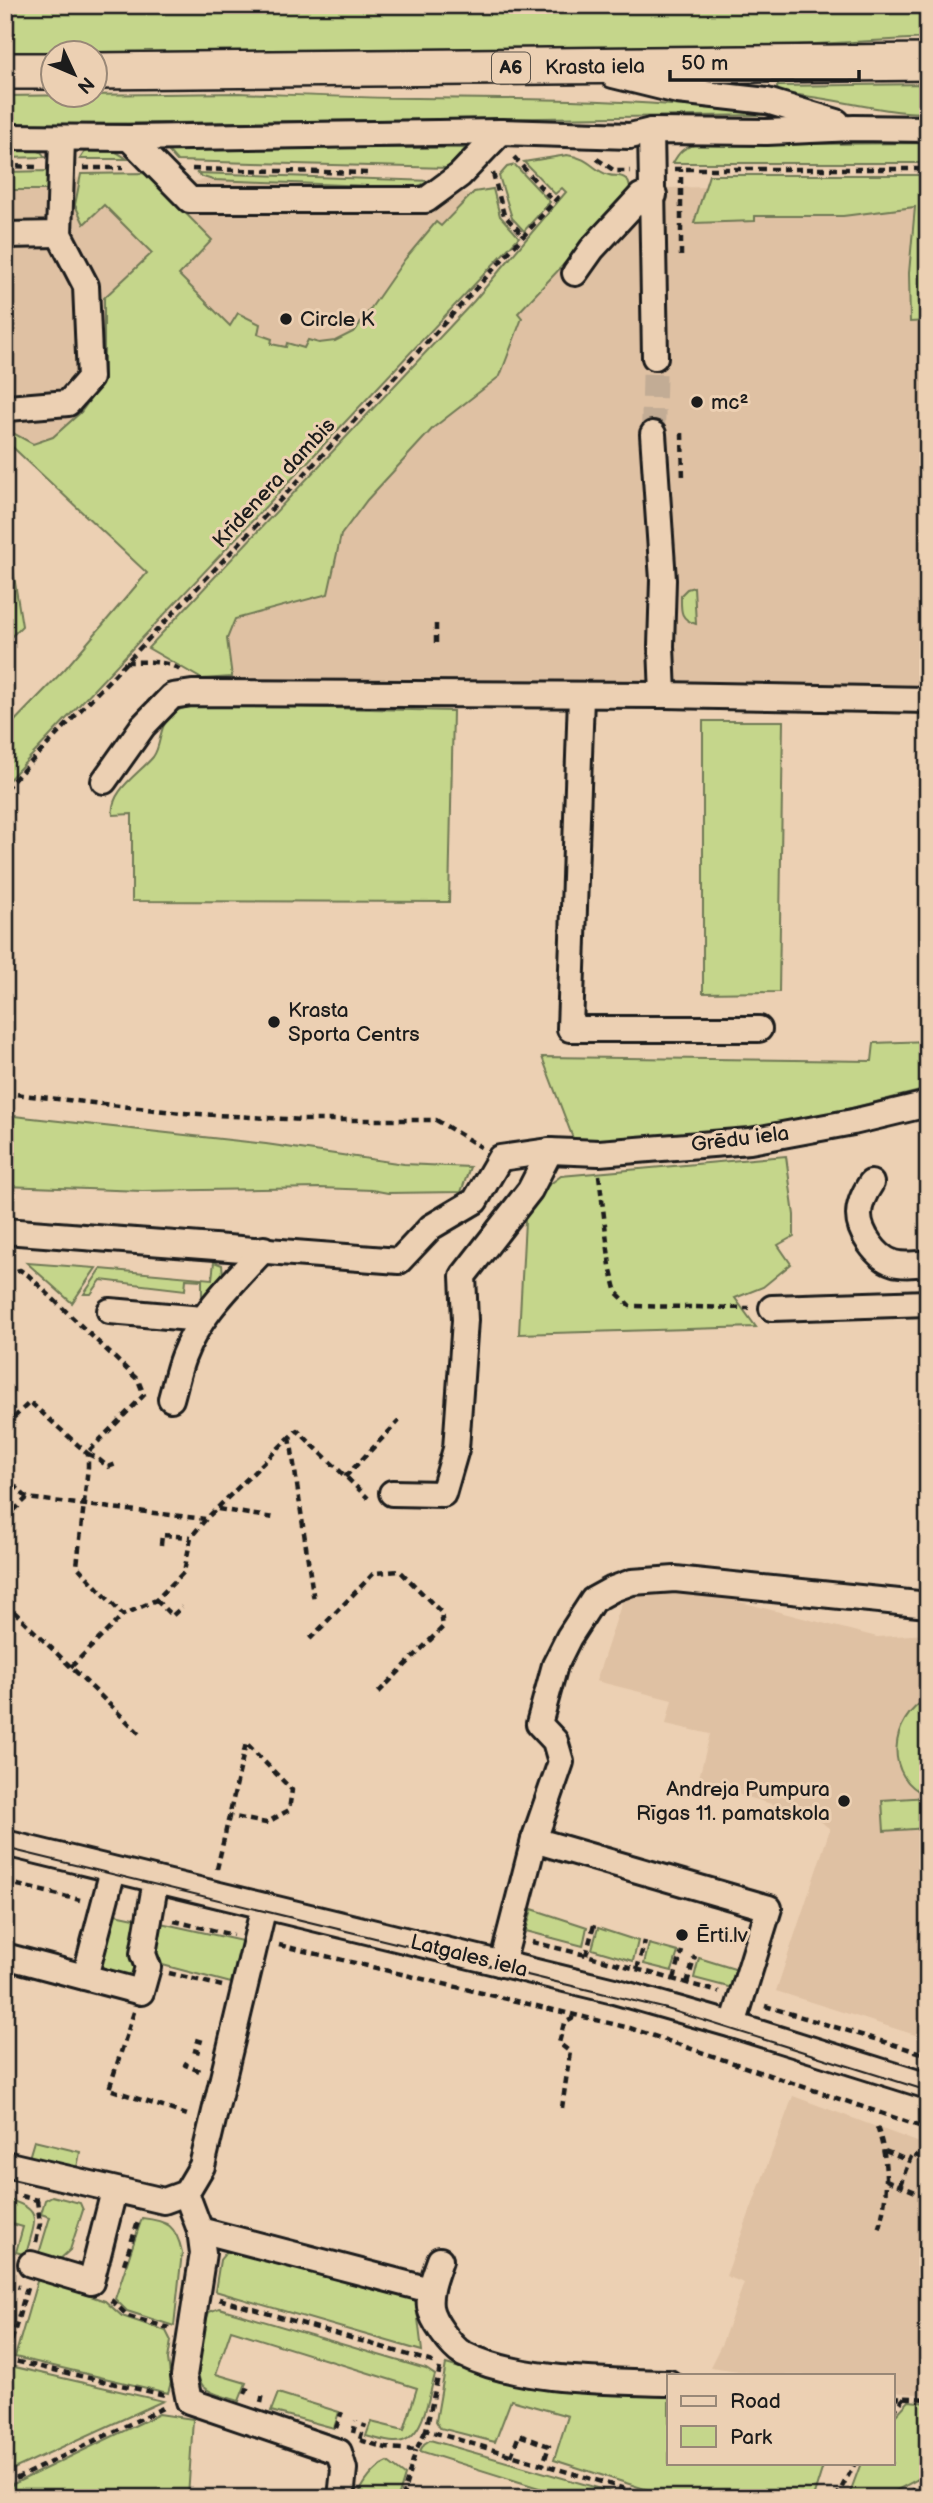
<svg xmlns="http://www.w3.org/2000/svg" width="933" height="2503" viewBox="0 0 933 2503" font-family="'Balsamiq Sans',sans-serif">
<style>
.built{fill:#dfc1a3}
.green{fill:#c5d68b;stroke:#707954;stroke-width:2}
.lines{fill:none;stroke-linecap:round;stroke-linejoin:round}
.minor-tunnel{stroke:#c2ac95;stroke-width:24;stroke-dasharray:24 12;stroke-linecap:butt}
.minor-casing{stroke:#1c1c1c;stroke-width:30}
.highway-casing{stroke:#1c1c1c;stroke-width:40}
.path{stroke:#1c1c1c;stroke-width:4.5;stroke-dasharray:7 5;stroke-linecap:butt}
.minor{stroke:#ecd0b3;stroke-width:24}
.highway{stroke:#ecd0b3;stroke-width:35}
.tram{stroke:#1c1c1c;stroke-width:2}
.poi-dot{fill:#1c1c1c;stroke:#ecd0b3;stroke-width:2.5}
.labels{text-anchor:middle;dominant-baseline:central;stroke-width:6;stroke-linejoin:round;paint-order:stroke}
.shield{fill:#ecd0b3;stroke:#5a5249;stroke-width:2}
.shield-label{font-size:19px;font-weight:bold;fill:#1c1c1c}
.street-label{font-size:21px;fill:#1c1c1c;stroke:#ecd0b3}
.poi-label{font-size:21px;fill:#1c1c1c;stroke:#ecd0b3;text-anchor:start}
</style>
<rect width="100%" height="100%" fill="#ecd0b3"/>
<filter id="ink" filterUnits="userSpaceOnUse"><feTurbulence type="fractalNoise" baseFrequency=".0143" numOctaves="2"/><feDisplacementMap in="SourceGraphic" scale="14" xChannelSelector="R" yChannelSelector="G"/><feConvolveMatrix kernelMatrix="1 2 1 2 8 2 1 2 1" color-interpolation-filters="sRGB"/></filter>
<g filter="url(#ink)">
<!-- built -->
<g class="built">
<path d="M85,178L101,193L204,180L422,183L479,196L359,348L111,381L38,471L5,440V180Z"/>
<path d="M928,182V688L236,683L200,635L621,189Z"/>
<path d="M690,1589L877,1637L928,1634V2039L776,1991L830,1829L814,1816L705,1785L699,1778L710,1734L666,1724L672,1700L596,1681L622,1602L640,1593Z"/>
<path d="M793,2096L928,2146V2395L893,2392V2375H768L710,2367L722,2343L744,2283L726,2276Z"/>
</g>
<!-- green -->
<g class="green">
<path d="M5,5H928V38L797,45L296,52L5,53Z"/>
<path d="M928,84V113C877,113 829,96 778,93L777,86Z"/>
<path d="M239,93C298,95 357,98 416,98C535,99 654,99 773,115L5,125V96Z"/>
<path d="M928,143V163H673C679,152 683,148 694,145Z"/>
<path d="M94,147C107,147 116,151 127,159H80L84,153Z"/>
<path d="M171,147L466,148L448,168L177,161L169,152Z"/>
<path d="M34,149L41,152L45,157L5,158V150Z"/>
<path d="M567,155C591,158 593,171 609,175C615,177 620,174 626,179C631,184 630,189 629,195L518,313L522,318L500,376L433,428L367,500L341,535L328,594L235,619L227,639L232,677L202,679L148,648L474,301L566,192L562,188L555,194L524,162Z"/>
<path d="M515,165L550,202L524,231L512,218L499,176L507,167Z"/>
<path d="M49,171L51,190H5V172Z"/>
<path d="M146,173L212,240L179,275L230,326L238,313L260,324L258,334L272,339L271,344L286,347L287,343L304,348L308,340L319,343L335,341L355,331L405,259L436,222L441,226L474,192L493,189L500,216L519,237L5,784V731L65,669L147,573L5,440V424L11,432L33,444L53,437L81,412L104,380V298L152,253L104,205L84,224L75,205L81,174Z"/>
<path d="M196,173L433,181L418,186L397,187L213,180L203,177Z"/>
<path d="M709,175H928V321L910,322L909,273L915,207L843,216H755V221L694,223Z"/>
<path d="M5,521L22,626L5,643Z"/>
<path d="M694,587L696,624C679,619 681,610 681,595L687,589Z"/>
<path d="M206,705L453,711L449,902L132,901V814L113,815C109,791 140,773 153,757C162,745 158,728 170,716C180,706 193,706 206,705Z"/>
<path d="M703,721H783L779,992L703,993Z"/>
<path d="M928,1041V1089L762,1130L574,1141L542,1057L872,1061L874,1043Z"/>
<path d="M5,1115L266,1144L404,1164L470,1167L461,1192L388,1193L372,1190L320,1188L142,1191L5,1186Z"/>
<path d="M786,1156L794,1215V1236L778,1245L791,1264L763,1287L735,1298L756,1327L519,1334L526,1202L561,1176Z"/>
<path d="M214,1262L222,1265L223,1274L202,1298V1280L186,1279L185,1290L101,1280L91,1294H84L101,1269L212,1279Z"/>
<path d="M27,1263L96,1268L72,1303Z"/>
<path d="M928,1698V1796C883,1778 889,1719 928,1698Z"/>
<path d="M928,1797V1828L884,1831L882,1800Z"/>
<path d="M532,1909L587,1927L583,1946L526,1931Z"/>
<path d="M106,1912L144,1920L138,1985L90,1974Z"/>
<path d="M156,1922L242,1941L231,1983L151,1962Z"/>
<path d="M598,1928L638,1941L633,1961L592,1949Z"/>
<path d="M649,1944L678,1952L672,1971L644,1964Z"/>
<path d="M699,1958L741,1971L736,1989L694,1978Z"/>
<path d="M34,2141L80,2152L76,2173L28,2161Z"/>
<path d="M52,2196L80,2203L83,2210L70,2250L58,2261L38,2257L50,2217L41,2214L45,2200Z"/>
<path d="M5,2199C46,2209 34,2222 26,2255L16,2252L23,2227L5,2222Z"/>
<path d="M142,2218C168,2221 176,2225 182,2252L174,2326L127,2311L115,2299Z"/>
<path d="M232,2245L412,2296L416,2302L422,2351L215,2291L220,2260Z"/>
<path d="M38,2278L105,2301L122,2316L166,2331L171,2341L168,2359L171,2382L168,2393L15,2357Z"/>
<path d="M219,2308L426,2369L435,2375C428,2396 424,2444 394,2442C385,2442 375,2438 366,2436L371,2422L404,2430L417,2388L231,2330L216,2374L246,2383L239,2401C228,2397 212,2395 203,2386C191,2372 202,2328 209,2312Z"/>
<path d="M446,2364L528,2388L669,2387V2463H824L813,2498H673L554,2460L568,2416L511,2400L495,2442L440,2428L436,2421Z"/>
<path d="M10,2366L163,2401L5,2473V2381Z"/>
<path d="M278,2393L339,2412L334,2428L271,2411Z"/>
<path d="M909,2401L928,2403V2474L882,2498H848L861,2463H893V2418Z"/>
<path d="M159,2414L193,2419L188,2498H5V2488Z"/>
<path d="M430,2440L615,2493L614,2498H571L420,2451L424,2444Z"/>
<path d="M388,2462L405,2475L398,2498H357C363,2483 374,2468 388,2462Z"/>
</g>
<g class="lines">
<!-- minor-tunnel -->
<path class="minor-tunnel" d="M653,434L655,357"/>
<!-- minor casing -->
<g class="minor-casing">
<g id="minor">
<path d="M613,75L678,91L767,101L837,122"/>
<path d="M651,131L655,357"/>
<path d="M5,137L129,138L501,132L630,136L651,131L767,132L854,128L928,129"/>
<path d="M129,138L190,200H426L460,175L501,132"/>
<path d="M5,235L59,234L62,139"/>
<path d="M575,273L592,249L641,196L654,195"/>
<path d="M8,408L68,403L90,378L86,286L59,234"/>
<path d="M653,434L663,580L661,646L663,695"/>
<path d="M581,696L570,1029H759"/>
<path d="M104,781L143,726L172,696L192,693L663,695L928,700"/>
<path d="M871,1183C865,1192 859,1203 859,1215C859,1232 876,1258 894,1263C903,1266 918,1264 928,1263"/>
<path d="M5,1231L399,1261L431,1227L475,1201L500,1158L550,1151L599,1153L750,1141L853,1122L928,1104"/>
<path d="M772,1308L928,1303"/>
<path d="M110,1311L202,1319"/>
<path d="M171,1399C175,1385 178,1370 183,1357C199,1314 234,1282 264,1249"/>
<path d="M392,1493L443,1494L456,1449L458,1420L465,1320L463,1276L530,1190L550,1151"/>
<path d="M534,1840L561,1762L555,1741L539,1724L555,1665L569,1637L593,1600L613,1589L632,1582L675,1579L928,1605"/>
<path d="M5,1843L614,1991L733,2025L928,2086"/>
<path d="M5,1956L141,1992L148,1967L143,1954L156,1880"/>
<path d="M502,1964L534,1840L769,1908L733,2025"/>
<path d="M85,1977L113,1870"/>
<path d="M5,2164L164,2201L186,2193L202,2166L264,1906"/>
<path d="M186,2193L200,2230L203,2253L184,2376L189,2401L339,2452L344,2469L341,2498"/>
<path d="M200,2230L430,2290"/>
<path d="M440,2260C435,2275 428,2291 430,2307C432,2320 451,2347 463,2354C519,2382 607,2381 669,2383"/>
<path d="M31,2264L91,2282L114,2191"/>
</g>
</g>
<!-- highway casing -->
<g class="highway-casing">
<g id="highway">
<path d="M5,71H52"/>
<path d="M94,71L928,62"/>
</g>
</g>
<!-- path -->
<g class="path">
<path d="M514,157L554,202"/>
<path d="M597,159L615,171H630"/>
<path d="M5,166L39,167"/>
<path d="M83,168H123"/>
<path d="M192,169L368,173"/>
<path d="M674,169H928"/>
<path d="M493,173L504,215L524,236"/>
<path d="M681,256V169"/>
<path d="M682,433L683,481"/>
<path d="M436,624V646"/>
<path d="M126,662C143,662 167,659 181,671"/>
<path d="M5,789C193,593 381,396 561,194"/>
<path d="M5,1093L182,1113L303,1120H436L481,1147"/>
<path d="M599,1175L610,1266L617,1293L630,1306L749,1308"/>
<path d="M5,1274L20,1270L28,1275L138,1380L144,1395L87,1453"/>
<path d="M5,1426L30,1402L88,1454V1467L77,1566L123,1615L156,1600L184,1572L191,1537L206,1519L297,1430L368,1498"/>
<path d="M290,1437L314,1601"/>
<path d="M88,1454L97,1458L108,1467L119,1463"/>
<path d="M5,1476L27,1498"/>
<path d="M345,1477L399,1421"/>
<path d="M218,1509L274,1518"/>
<path d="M5,1519L27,1498L205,1519"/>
<path d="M161,1545L162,1535L191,1537"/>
<path d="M156,1600L172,1616L182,1607"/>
<path d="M5,1603L141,1735"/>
<path d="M310,1639L374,1573L400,1571L441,1612L443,1627L375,1696"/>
<path d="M71,1667L123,1615"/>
<path d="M217,1869L246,1743L292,1790L289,1810L266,1823L229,1816"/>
<path d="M5,1882L80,1900"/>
<path d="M174,1921L233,1935"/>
<path d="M532,1942L586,1955L719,1992"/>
<path d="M279,1945L630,2028L928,2129"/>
<path d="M586,1955L594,1925"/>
<path d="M637,1969L645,1941"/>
<path d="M169,1973L222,1986"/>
<path d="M674,1979L682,1951"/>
<path d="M687,1983L695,1956"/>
<path d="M765,2006L928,2055"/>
<path d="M134,2012L109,2089L190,2116"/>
<path d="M196,2040L206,2043"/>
<path d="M193,2050L204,2053"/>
<path d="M187,2062L185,2065L202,2072"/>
<path d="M562,2108L570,2052L559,2043L564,2023L572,2019L573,2013"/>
<path d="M877,2127C889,2160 889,2199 877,2233"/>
<path d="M885,2151L909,2161"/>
<path d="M886,2180L928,2197"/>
<path d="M900,2185L912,2154L928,2160"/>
<path d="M21,2196L37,2200L39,2199"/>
<path d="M36,2242L40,2224L37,2200"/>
<path d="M926,2251L928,2248"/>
<path d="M124,2264L139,2219"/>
<path d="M9,2282L8,2284L19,2287"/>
<path d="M219,2299L436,2363"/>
<path d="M111,2300L128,2316L169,2328"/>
<path d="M5,2359L165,2395"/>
<path d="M5,2364L27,2288"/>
<path d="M440,2368L426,2430L656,2498"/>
<path d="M245,2394L248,2386H250"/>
<path d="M893,2397L928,2399"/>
<path d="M261,2403L263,2393"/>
<path d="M893,2412L905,2397"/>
<path d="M336,2428L341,2414L343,2415"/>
<path d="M353,2433L356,2421"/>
<path d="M360,2439L365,2424"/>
<path d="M360,2440L386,2448L416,2450L426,2430"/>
<path d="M511,2456L519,2435L549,2446L543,2465"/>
<path d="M5,2484L167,2406"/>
<path d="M402,2498L416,2450"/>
<path d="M836,2498L855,2463"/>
<path d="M899,2498L928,2483"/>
</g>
<!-- minor -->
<use href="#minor" class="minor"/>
<!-- highway -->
<use href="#highway" class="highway"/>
<!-- tram -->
<path class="tram" d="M5,1848L667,2009L928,2091"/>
</g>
</g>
<!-- markers -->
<g class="poi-dot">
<circle cx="286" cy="319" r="7"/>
<circle cx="697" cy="402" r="7"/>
<circle cx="274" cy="1022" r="7"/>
<circle cx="844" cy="1801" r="7"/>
<circle cx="682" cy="1935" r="7"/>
</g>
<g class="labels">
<!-- shield labels -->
<rect class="shield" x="492" y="52.5" width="38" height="31" rx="5"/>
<g class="shield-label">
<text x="511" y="68">A6</text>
</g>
<!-- street labels -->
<g class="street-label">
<text transform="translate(595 67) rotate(-1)">Krasta iela</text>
<text transform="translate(274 483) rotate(-47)">Krīdenera dambis</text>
<text transform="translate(740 1139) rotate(-7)">Grēdu iela</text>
<text transform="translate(469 1956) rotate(14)">Latgales iela</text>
</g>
<!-- poi labels -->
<g class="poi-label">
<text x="300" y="319">Circle K</text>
<text x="711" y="402">mc²</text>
<text x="288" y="1010">Krasta<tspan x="288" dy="24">Sporta Centrs</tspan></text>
<text x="830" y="1789" text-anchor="end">Andreja Pumpura<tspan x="830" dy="24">Rīgas 11. pamatskola</tspan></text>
<text x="696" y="1935">Ērti.lv</text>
</g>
</g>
<!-- margin -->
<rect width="933" height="2503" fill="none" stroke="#ecd0b3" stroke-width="28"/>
<rect x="14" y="14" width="905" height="2475" fill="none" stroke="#1c1c1c" stroke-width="2.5" filter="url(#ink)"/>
<!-- legend -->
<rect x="667" y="2374" width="228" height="91" fill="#ecd0b3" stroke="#998877" stroke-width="2"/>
<rect x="681" y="2396" width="35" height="10" fill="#ecd0b3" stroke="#998877" stroke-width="2"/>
<text x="730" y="2408" font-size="21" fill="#1c1c1c">Road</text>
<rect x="681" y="2426" width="35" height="21" fill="#c5d68b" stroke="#998877" stroke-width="2"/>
<text x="730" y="2444" font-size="21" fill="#1c1c1c">Park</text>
<!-- north arrow -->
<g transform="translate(74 74) rotate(134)"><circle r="33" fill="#ecd0b3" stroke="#998877" stroke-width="2"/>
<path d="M0-5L12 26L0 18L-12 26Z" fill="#1c1c1c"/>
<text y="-10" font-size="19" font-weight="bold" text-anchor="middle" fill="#1c1c1c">N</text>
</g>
<!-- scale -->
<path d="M670 70v10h189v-10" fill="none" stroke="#1c1c1c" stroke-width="3.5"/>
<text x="681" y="70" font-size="21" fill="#1c1c1c" stroke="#ecd0b3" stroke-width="5" paint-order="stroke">50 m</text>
</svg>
